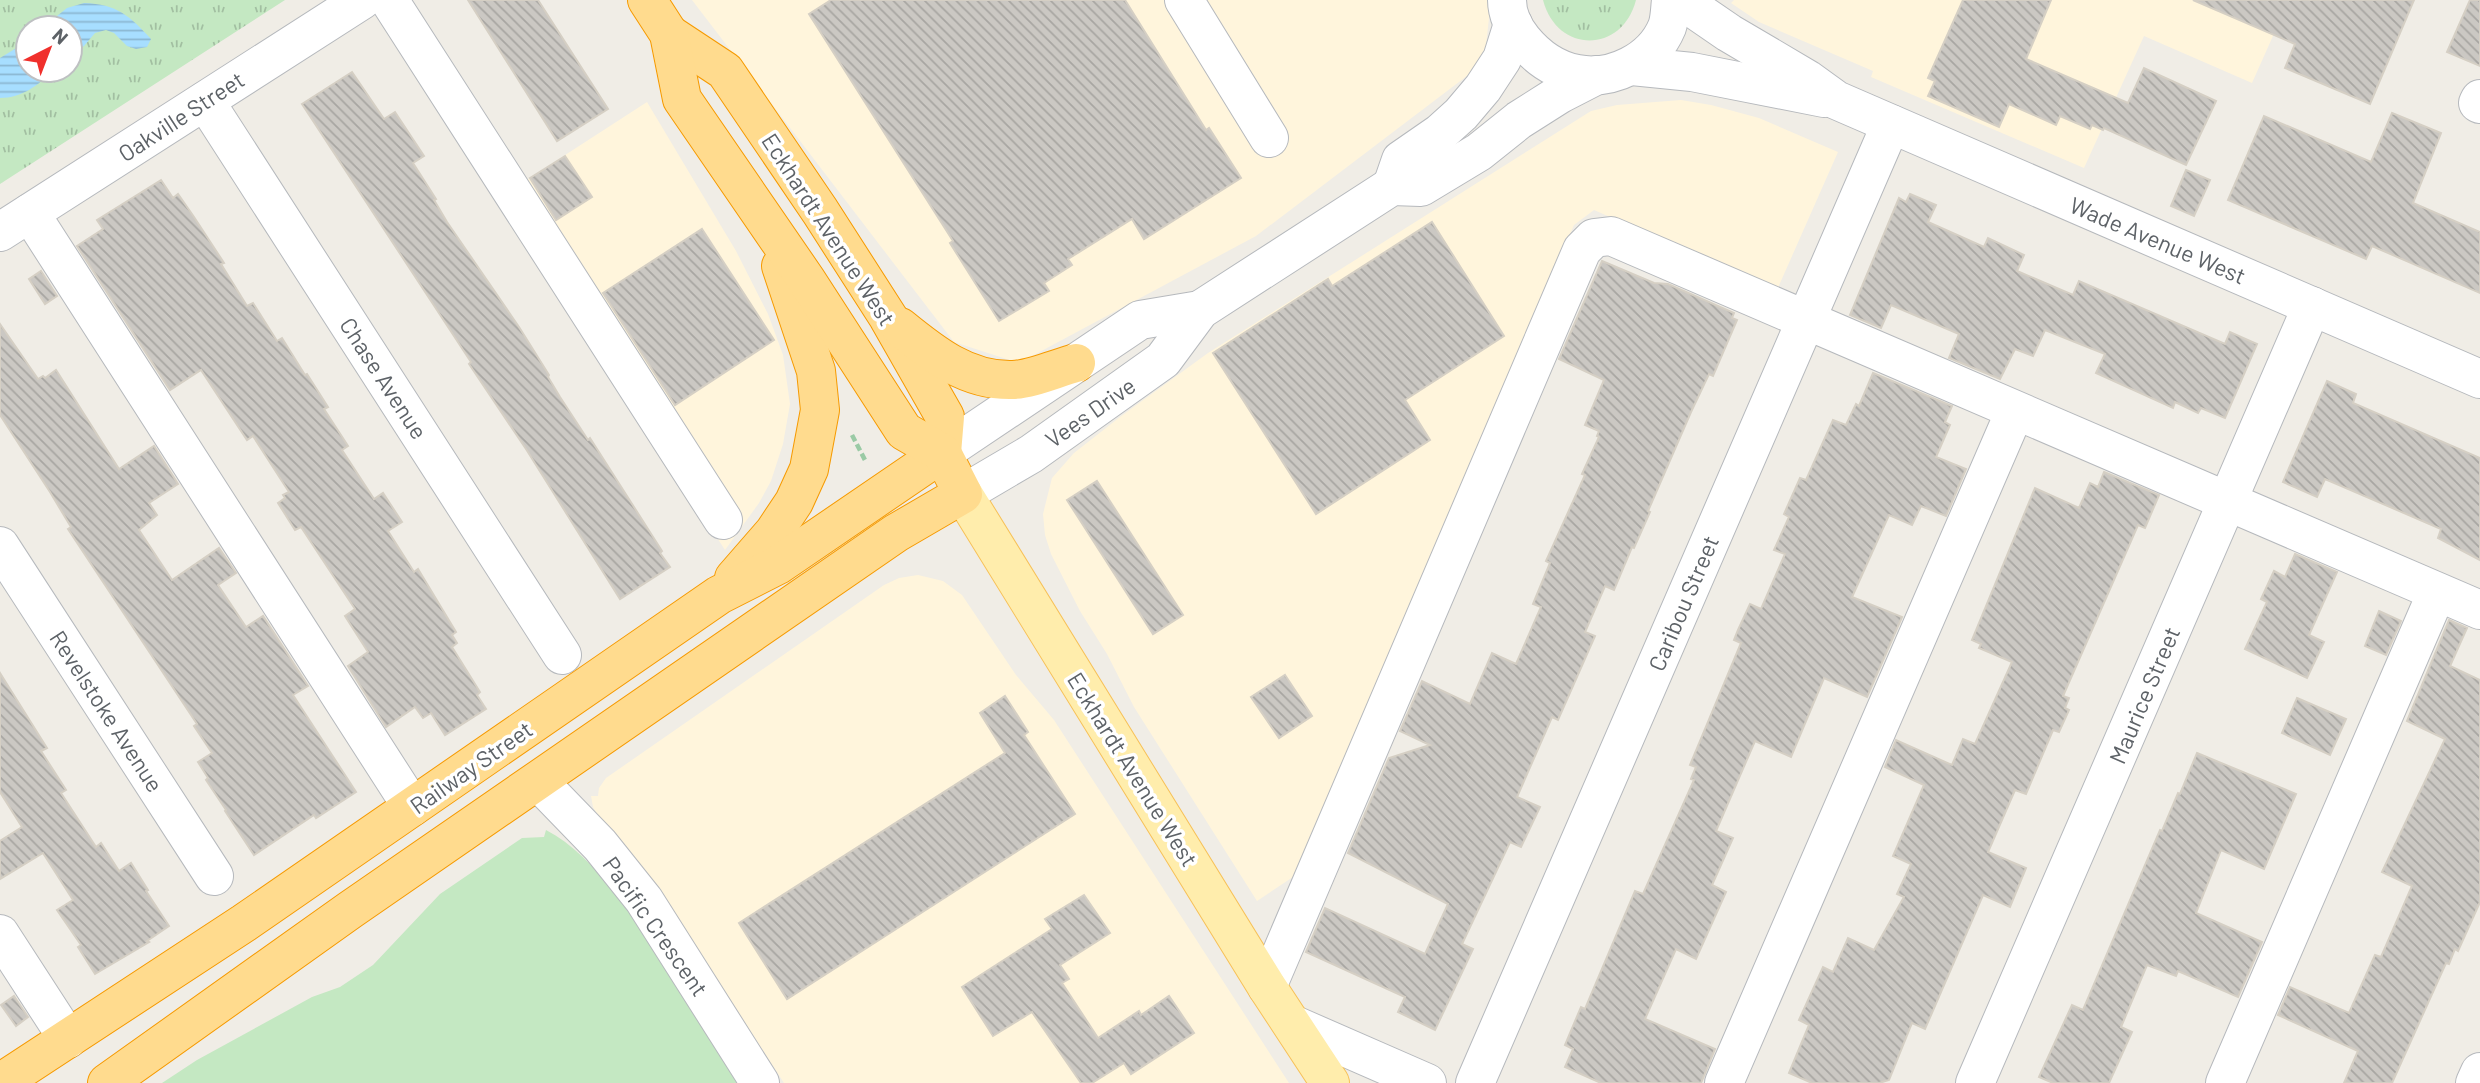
<svg xmlns="http://www.w3.org/2000/svg" width="2480" height="1083" viewBox="0 0 2480 1083" font-family="Barlow,sans-serif">
<style>
.commercial{fill:#fff5dc}
.grass{fill:url(#grass-tufts);fill-rule:evenodd}
.pitch{fill:#c4e8c2}
.water{fill:url(#water-rules)}
.building{fill:url(#building-back-hatch);stroke:#d5cfc4;stroke-width:2}
.lines{fill:none;stroke-linecap:round;stroke-linejoin:round}
.minor-casing{stroke:#b6b9bd;stroke-width:40}
.major-casing{stroke:#f7c158;stroke-width:40}
.highway-casing{stroke:#f69a00;stroke-width:40}
.path{stroke:#9acaa5;stroke-width:4.5;stroke-dasharray:7 3.5;stroke-linecap:butt}
.minor{stroke:#fff;stroke-width:38}
.major{stroke:#ffedac;stroke-width:38}
.highway{stroke:#ffdb8e;stroke-width:38}
.labels{text-anchor:middle;dominant-baseline:central;stroke-width:7;stroke-linejoin:round;paint-order:stroke}
.street-label{font-size:23px;fill:#5d6267;stroke:#fff}
</style>
<defs>
<pattern id="grass-tufts" width="24" height="20" patternUnits="userSpaceOnUse" patternTransform="scale(1.75)"><rect width="24" height="20" fill="#c4e8c2"/><path d="M3 7l-1-3M5 7V3M7 7l1-3M15 17l-1-3M17 17v-4M19 17l1-3" fill="none" stroke="#a2bfa1"/></pattern>
<pattern id="water-rules" width="6" height="5" patternUnits="userSpaceOnUse" patternTransform="scale(1.75)"><rect width="6" height="5" fill="#a7deff"/><path d="M0 2.5h6" fill="none" stroke="#8bb7d2"/></pattern>
<pattern id="building-back-hatch" width="6" height="6" patternUnits="userSpaceOnUse" patternTransform="scale(1.75)"><rect width="6" height="6" fill="#cbc8c3"/><path d="M-1 5l2 2M0 0l6 6M5-1l2 2" fill="none" stroke="#a8a6a2"/></pattern>
</defs>
<rect width="100%" height="100%" fill="#f0ede6"/>
<!-- commercial -->
<g class="commercial">
<path d="M692,0H1491L1484,63L1256,236L1019,363L954,342Z"/>
<path d="M1734,0H2289L2252,83L2144,36L2084,168L1871,77L1873,71L1759,22L1731,3Z"/>
<path d="M1681,100L1711,105L1759,118L1838,152L1777,290L1594,210L1574,225L1299,873L1257,901L1134,707L1107,654L1080,611L1051,554L1045,535L1043,514L1052,478L1074,453L1120,417L1208,353L1591,111L1617,105Z"/>
<path d="M647,102L736,251L768,314L783,355L790,404L783,444L771,481L759,503L725,550L497,199Z"/>
<path d="M918,575L943,581L962,595L1016,675L1054,720L1289,1083H784L656,886L627,847L603,824L593,807L591,796H598L599,788L606,778L884,585L899,578Z"/>
</g>
<!-- grass -->
<g class="grass">
<path d="M0,0H285L0,184ZM28,28H70V70H28Z"/>
<path d="M1543,0H1636C1622,54 1557,54 1543,0Z"/>
</g>
<!-- pitch -->
<path class="pitch" d="M546,830C598,857 636,923 668,971C692,1008 717,1046 742,1083H162L197,1060L312,997L340,987L373,965L440,894L522,838L544,837Z"/>
<!-- water -->
<g class="water">
<path d="M84,3C117,4 130,16 151,39L147,47L136,49L127,46L114,33L106,30L95,33L84,46L70,56V28H42L67,8Z"/>
<path d="M28,41V70H53C39,85 22,98 0,98V58Z"/>
</g>
<!-- building -->
<g class="building">
<path d="M468,0H538L608,109L557,141Z"/>
<path d="M831,0H1125L1206,130L1209,128L1241,178L1144,239L1132,219L1068,259L1072,265L1044,283L1049,291L999,321L950,243L953,241L809,14Z"/>
<path d="M1963,0H2051L2026,59L2128,103L2144,68L2216,101L2186,165L2104,128L2103,130L2092,125L2090,129L2060,116L2056,125L2009,104L1999,127L1928,96L1935,81L1928,78Z"/>
<path d="M2193,0H2414L2370,104L2285,68L2295,44Z"/>
<path d="M2470,0H2480V66L2447,52Z"/>
<path d="M352,72L384,119L395,112L424,156L413,163L436,199L434,200L447,222L519,327L549,375L548,377L560,397L588,440L590,438L662,551L660,553L670,567L620,599L526,449L469,364L471,362L302,104Z"/>
<path d="M2392,113L2441,133L2413,203L2480,232V293L2372,246L2366,259L2228,200L2264,116L2371,162Z"/>
<path d="M565,156L592,197L556,220L530,178Z"/>
<path d="M2186,170L2210,180L2194,216L2171,206Z"/>
<path d="M161,180L173,198L178,194L194,217L224,263L221,264L247,306L253,303L277,341L282,338L305,375L307,374L328,407L324,409L348,446L342,450L374,499L383,493L402,522L388,531L414,572L418,569L456,632L452,635L457,643L452,647L480,692L477,695L486,709L445,735L431,713L423,718L415,707L386,727L348,666L368,652L345,616L355,609L301,527L295,530L278,503L285,498L283,495L289,492L253,436L247,440L201,370L170,390L77,246L103,229L97,220Z"/>
<path d="M1910,194L1936,205L1928,222L1984,247L1988,238L2024,255L2017,271L2073,295L2079,281L2225,344L2230,332L2257,344L2225,418L2201,408L2198,413L2175,402L2173,408L2096,373L2105,354L2045,330L2033,356L2015,349L2000,379L1949,358L1959,334L1891,305L1881,328L1850,315L1899,198L1906,202Z"/>
<path d="M1432,222L1504,336L1405,400L1430,440L1316,514L1213,353L1328,279L1332,286Z"/>
<path d="M702,229L774,340L675,405L603,293Z"/>
<path d="M1602,261L1654,283L1668,284L1734,313L1732,318L1737,320L1713,376L1709,374L1691,412L1648,511L1650,512L1634,548L1632,547L1614,590L1605,586L1585,632L1595,636L1558,720L1552,717L1517,797L1540,807L1521,847L1510,842L1462,944L1473,949L1435,1030L1398,1012L1405,997L1306,952L1325,908L1425,954L1448,904L1348,853L1389,758L1430,745L1400,731L1422,681L1470,704L1492,653L1516,664L1541,607L1533,604L1550,563L1546,561L1585,475L1582,474L1599,437L1597,436L1599,431L1585,425L1604,380L1559,359Z"/>
<path d="M41,271L57,296L45,304L29,279Z"/>
<path d="M0,324L38,379L43,376L45,378L56,370L119,469L154,446L178,484L149,503L157,515L139,530L172,580L219,548L236,573L218,585L246,627L263,616L308,686L293,695L356,792L316,818L314,815L254,855L225,811L226,810L206,780L208,778L198,762L212,753L194,726L197,724L68,529L71,527L50,492L0,415Z"/>
<path d="M1873,373L1952,406L1945,422L1950,425L1936,457L1966,469L1946,516L1921,506L1912,525L1889,515L1852,597L1902,617L1867,697L1824,678L1791,757L1755,741L1716,831L1733,838L1712,885L1726,892L1696,959L1676,949L1645,1019L1715,1049L1701,1083H1601L1565,1067L1573,1049L1565,1045L1581,1007L1585,1009L1635,891L1643,894L1694,780L1691,779L1696,767L1690,765L1741,643L1734,640L1738,630L1750,604L1761,609L1785,554L1774,550L1789,517L1784,514L1800,478L1806,480L1833,420L1846,425L1856,404L1859,406Z"/>
<path d="M2327,381L2356,394L2353,403L2480,458V560L2438,538L2441,529L2325,479L2317,497L2283,482Z"/>
<path d="M2104,472L2159,495L2145,528L2138,525L2063,696L2069,698L2065,708L2069,710L2059,732L2053,730L2026,794L2015,790L1988,852L2026,868L2010,907L1983,895L1925,1029L1912,1023L1889,1080L1879,1083H1812L1789,1073L1809,1025L1799,1020L1823,967L1833,972L1848,938L1874,950L1904,897L1897,894L1911,864L1893,856L1924,785L1885,767L1896,740L1952,765L1963,739L1975,744L2012,662L1979,648L1981,644L1972,640L2035,488L2079,508L2090,483L2098,487Z"/>
<path d="M1097,481L1183,615L1153,634L1067,500Z"/>
<path d="M2295,554L2337,572L2309,635L2324,642L2307,678L2245,649L2267,602L2261,599L2274,571L2285,577Z"/>
<path d="M2379,611L2401,621L2386,655L2365,646Z"/>
<path d="M2449,620L2467,628L2450,666L2480,680V902L2458,951L2455,949L2449,964L2446,963L2392,1083H2344L2358,1051L2278,1015L2290,987L2349,1013L2375,955L2381,957L2412,886L2382,872L2445,739L2407,721Z"/>
<path d="M0,673L47,748L41,751L66,790L61,793L96,847L101,843L119,871L131,863L148,890L146,891L169,926L147,941L149,942L95,974L78,947L81,945L57,910L73,900L43,853L0,879V841L22,827L0,792Z"/>
<path d="M1285,675L1312,716L1279,738L1251,697Z"/>
<path d="M1005,696L1028,732L1024,735L1075,814L787,999L739,923L1005,753L980,713Z"/>
<path d="M2297,698L2346,719L2330,755L2282,733Z"/>
<path d="M2197,753L2296,794L2264,869L2221,850L2196,913L2262,942L2238,997L2178,971L2176,976L2147,965L2121,1027L2132,1032L2109,1083H2053L2039,1077L2072,1005L2083,1010L2160,830L2162,831L2178,793L2180,794Z"/>
<path d="M1084,895L1110,933L1060,965L1069,979L1062,983L1098,1038L1139,1011L1141,1015L1169,996L1194,1033L1131,1074L1124,1063L1092,1083H1081L1032,1012L993,1036L962,987L1052,929L1045,919Z"/>
<path d="M14,996L28,1017L16,1026L1,1005Z"/>
</g>
<g class="lines">
<!-- minor casing -->
<g class="minor-casing">
<g id="minor">
<path d="M389,0L723,520"/>
<path d="M1184,0L1269,138"/>
<path d="M1507,0C1507,14 1514,29 1523,40C1537,57 1555,70 1577,74C1612,81 1653,61 1667,27C1670,19 1670,8 1671,0"/>
<path d="M1681,0L1729,33L1807,79L1836,100L2480,379"/>
<path d="M1632,66L1692,72L1824,98"/>
<path d="M2480,99L2478,103L2480,104"/>
<path d="M205,101L562,655"/>
<path d="M1392,186L1401,160L1440,133L1461,114L1483,88L1502,59L1513,24"/>
<path d="M30,213L412,807"/>
<path d="M0,232L362,0"/>
<path d="M942,453L1140,320L1200,310"/>
<path d="M963,494L1031,454L1163,360L1200,310L1392,186L1421,187L1479,152L1519,120L1560,94L1597,75"/>
<path d="M0,546L214,876"/>
<path d="M538,781L600,845L644,900L760,1083"/>
<path d="M0,934L68,1039"/>
<path d="M1267,987L1582,250L1594,238L1611,236L2480,610"/>
<path d="M1292,1024L1427,1083"/>
<path d="M1475,1083L1891,124"/>
<path d="M1724,1083L2015,411"/>
<path d="M1975,1083L2312,306"/>
<path d="M2225,1083L2437,592"/>
<path d="M2475,1083L2480,1072"/>
</g>
</g>
<!-- major casing -->
<g class="major-casing">
<path id="major" d="M963,494L1267,987L1330,1083"/>
</g>
<!-- highway casing -->
<g class="highway-casing">
<g id="highway">
<path d="M669,34L725,71L820,211L888,317L945,417L942,453"/>
<path d="M900,327C933,354 967,381 1012,380C1030,380 1057,368 1076,363"/>
<path d="M734,578L774,532L794,502L809,469L820,410L816,371L781,266"/>
<path d="M0,1083L244,923L719,595L778,565L942,453"/>
<path d="M107,1083L350,910L896,533L963,494L942,453L904,431L807,281L682,99L669,34L647,0"/>
</g>
</g>
<!-- path -->
<path class="path" d="M852,435L866,462"/>
<!-- minor -->
<use href="#minor" class="minor"/>
<!-- major -->
<use href="#major" class="major"/>
<!-- highway -->
<use href="#highway" class="highway"/>
</g>
<g class="labels">
<!-- street labels -->
<g class="street-label">
<text transform="translate(181 116) rotate(-33)">Oakville Street</text>
<text transform="translate(829 229) rotate(57)">Eckhardt Avenue West</text>
<text transform="translate(2158 240) rotate(23)">Wade Avenue West</text>
<text transform="translate(384 378) rotate(57)">Chase Avenue</text>
<text transform="translate(1090 412) rotate(-35)">Vees Drive</text>
<text transform="translate(1683 603) rotate(-67)">Caribou Street</text>
<text transform="translate(2144 695) rotate(-67)">Maurice Street</text>
<text transform="translate(107 711) rotate(57)">Revelstoke Avenue</text>
<text transform="translate(471 767) rotate(-35)">Railway Street</text>
<text transform="translate(1133 769) rotate(58)">Eckhardt Avenue West</text>
<text transform="translate(656 926) rotate(55)">Pacific Crescent</text>
</g>
</g>
<!-- north arrow -->
<g transform="translate(49 49) rotate(42)"><circle r="33" fill="#ffffff" stroke="#bec0c2" stroke-width="2"/>
<path d="M0-5L12 26L0 18L-12 26Z" fill="#f0302c"/>
<text y="-10" font-size="19" font-weight="bold" text-anchor="middle" fill="#5d6267">N</text>
</g>
</svg>
